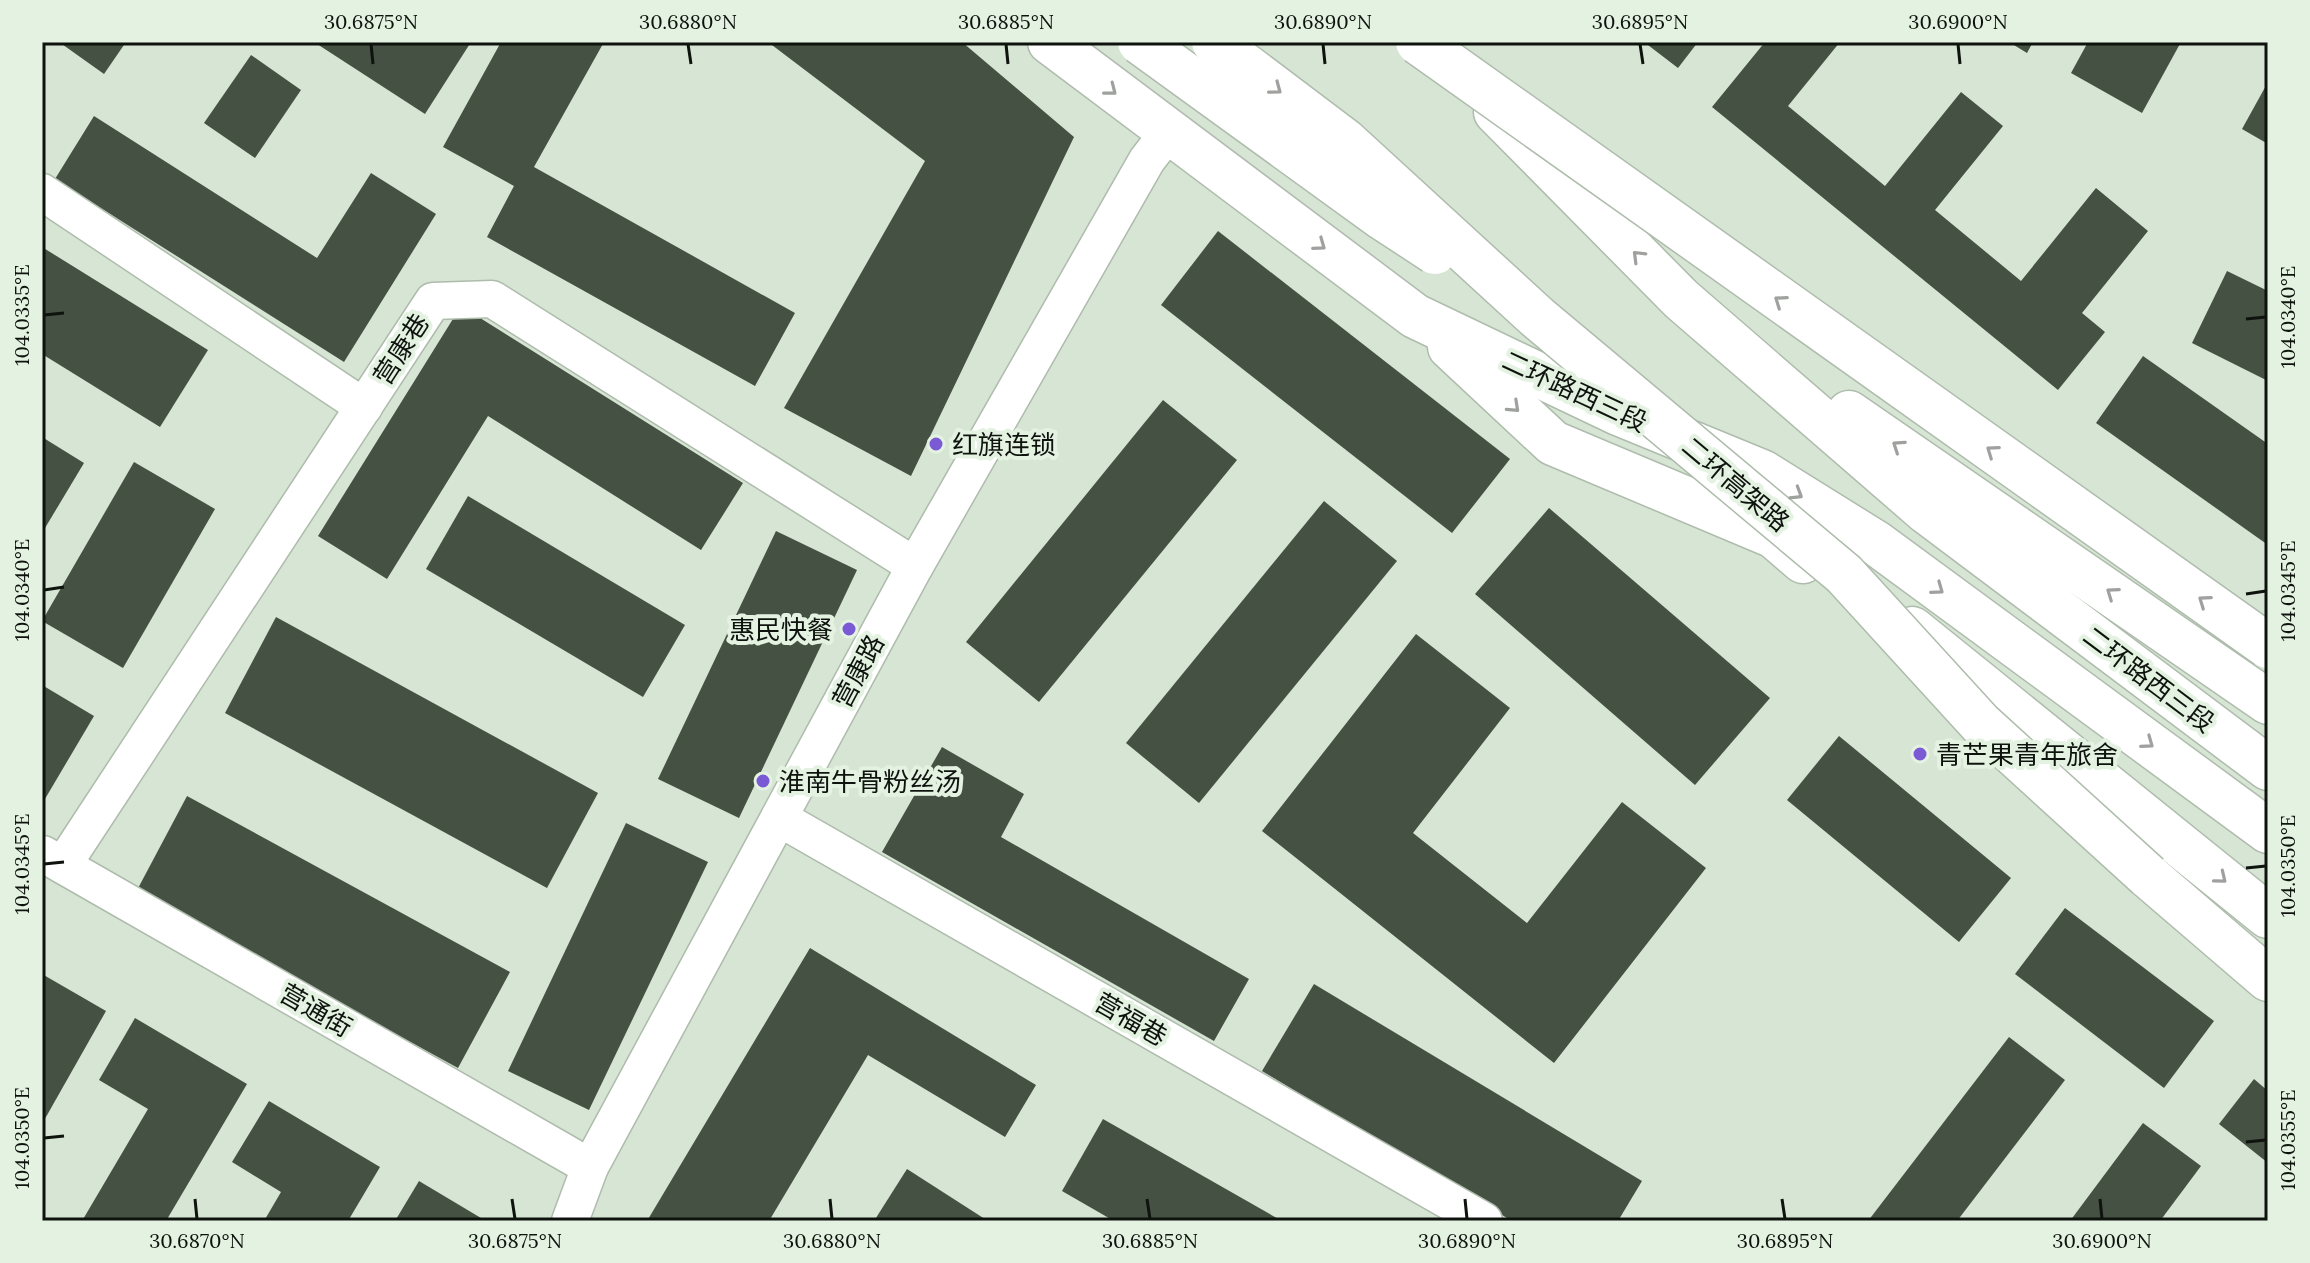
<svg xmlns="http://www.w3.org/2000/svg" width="2310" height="1263" viewBox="0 0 2310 1263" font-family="Lora,'Noto Sans SC',serif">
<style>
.building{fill:#455143}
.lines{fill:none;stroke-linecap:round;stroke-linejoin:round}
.street-casing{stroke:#aebcac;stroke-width:39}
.secondary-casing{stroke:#aebcac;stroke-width:47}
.highway-casing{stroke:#aebcac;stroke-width:47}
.street{stroke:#fff;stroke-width:36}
.secondary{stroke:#fff;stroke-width:44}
.highway{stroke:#fff;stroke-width:44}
.highway-bridge-casing{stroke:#aebcac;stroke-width:47;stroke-linecap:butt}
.highway-bridge{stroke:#fff;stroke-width:44}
.oneway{stroke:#9fa19e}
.ticks{fill:none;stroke:#0e130d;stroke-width:3}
.poi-dot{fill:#7a5ad5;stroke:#e4f2e2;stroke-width:3}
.labels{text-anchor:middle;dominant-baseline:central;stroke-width:8;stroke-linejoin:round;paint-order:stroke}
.street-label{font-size:26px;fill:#0e130d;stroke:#e4f2e2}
.poi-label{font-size:26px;fill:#0e130d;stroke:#e4f2e2;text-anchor:start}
.neatline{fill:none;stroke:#0e130d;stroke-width:3}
.ticks-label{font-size:20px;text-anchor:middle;fill:#0e130d}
</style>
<rect width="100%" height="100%" fill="#d7e5d5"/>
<!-- building -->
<g class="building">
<path d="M59,42H126L104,74Z"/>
<path d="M314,42H471L425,114Z"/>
<path d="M501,42H604L534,167L795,313L755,386L487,237L514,186L443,147Z"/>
<path d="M768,42H962L1074,137L911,476L784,408L925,161Z"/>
<path d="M1644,42H1698L1678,68Z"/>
<path d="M1765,42H1840L1788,106L1885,186L1961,92L2003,126L1935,210L2021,281L2096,188L2148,231L2082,313L2105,332L2058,390L1712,107Z"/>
<path d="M2009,42H2033L2027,53Z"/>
<path d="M2088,42H2181L2142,113L2071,73Z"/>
<path d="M251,55L301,90L255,158L204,123Z"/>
<path d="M2268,82V144L2242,129Z"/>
<path d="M94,116L317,258L371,173L436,214L344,362L55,179Z"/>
<path d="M1218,231L1510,459L1452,533L1161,305Z"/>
<path d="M42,247L208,350L160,427L42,354Z"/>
<path d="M2227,271L2268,291V381L2192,343Z"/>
<path d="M461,306L743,483L701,550L488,416L387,579L318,536Z"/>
<path d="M2143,356L2268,444V545L2096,423Z"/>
<path d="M1163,400L1237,460L1039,702L966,642Z"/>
<path d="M42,437L84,463L42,533Z"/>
<path d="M134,462L215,509L123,668L42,621Z"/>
<path d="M468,496L685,625L643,697L426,569Z"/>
<path d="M1324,501L1397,561L1199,803L1126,743Z"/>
<path d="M1549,508L1770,698L1695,785L1475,594Z"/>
<path d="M776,531L857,570L739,818L658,779Z"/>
<path d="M276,617L598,793L547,888L225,713Z"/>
<path d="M1416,634L1510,708L1413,833L1527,923L1622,802L1706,868L1554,1063L1262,831Z"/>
<path d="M42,685L94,716L42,804Z"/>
<path d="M1839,736L2011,878L1959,942L1787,800Z"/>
<path d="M942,747L1024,794L1001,837L1249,979L1214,1041L882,852Z"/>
<path d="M187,796L510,972L458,1068L136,892Z"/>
<path d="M626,823L708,862L589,1110L508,1071Z"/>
<path d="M2065,908L2214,1021L2164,1088L2015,974Z"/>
<path d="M810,948L1036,1085L1005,1137L868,1055L769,1221H647Z"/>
<path d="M42,974L106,1011L42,1124Z"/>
<path d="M1314,984L1642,1181L1618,1221H1512L1262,1071Z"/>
<path d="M135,1018L247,1084L166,1221H82L148,1109L99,1080Z"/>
<path d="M2009,1037L2065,1080L1957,1221H1868Z"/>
<path d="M2254,1079L2268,1091V1163L2219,1124Z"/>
<path d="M269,1101L380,1167L348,1221H264L281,1192L232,1162Z"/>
<path d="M1103,1119L1282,1221H1114L1062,1191Z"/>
<path d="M2143,1123L2201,1166L2160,1221H2070Z"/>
<path d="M907,1169L988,1221H874Z"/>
<path d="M419,1181L486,1221H395Z"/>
</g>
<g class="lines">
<!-- street casing -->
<g class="street-casing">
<g id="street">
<path d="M42,192L364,407"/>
<path d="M779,818L1484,1221"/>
<path d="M43,854L590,1167"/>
<path d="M63,865L433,301L492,299L915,566"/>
<path d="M570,1221L590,1167L915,566L1147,160L1168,133"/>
</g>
</g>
<!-- secondary casing -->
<g class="secondary-casing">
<g id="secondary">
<path d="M1050,42L1415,316L1618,413L1762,472L1876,543L2268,831"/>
<path d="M1496,112L1681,299L1927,512L2268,768"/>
<path d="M1450,347L1553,443L1774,536L1803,561"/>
<path d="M1849,413L2268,702"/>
</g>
</g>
<!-- highway casing -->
<g class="highway-casing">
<g id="highway">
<path d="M1912,629L2268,916"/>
<path d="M2148,876L2268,979"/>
</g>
</g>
<!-- street -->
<use href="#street" class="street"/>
<!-- secondary -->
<use href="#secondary" class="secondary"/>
<!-- highway -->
<use href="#highway" class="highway"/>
<!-- highway-bridge casing -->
<g class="highway-bridge-casing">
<g id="highway-bridge">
<path d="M1140,42L1380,216L1435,252"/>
<path d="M1214,42L1345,141L1537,317L1844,574L1981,724L2148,876"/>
<path d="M1418,42L2268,646"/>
</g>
</g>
<!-- highway-bridge -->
<use href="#highway-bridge" class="highway-bridge"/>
</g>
<!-- one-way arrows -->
<defs><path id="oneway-chevron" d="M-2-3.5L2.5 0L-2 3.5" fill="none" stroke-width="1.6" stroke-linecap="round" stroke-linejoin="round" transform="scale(2)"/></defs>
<g class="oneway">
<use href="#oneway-chevron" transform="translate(1276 89) rotate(37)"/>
<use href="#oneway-chevron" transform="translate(1111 90) rotate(38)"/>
<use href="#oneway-chevron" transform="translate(1320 245) rotate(36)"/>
<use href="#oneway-chevron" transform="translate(1638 256) rotate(-135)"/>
<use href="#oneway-chevron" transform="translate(1780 301) rotate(-145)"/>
<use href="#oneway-chevron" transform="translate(1514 407) rotate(43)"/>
<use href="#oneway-chevron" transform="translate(1898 446) rotate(-146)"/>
<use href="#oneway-chevron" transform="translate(1992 451) rotate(-145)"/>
<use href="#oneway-chevron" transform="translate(1797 494) rotate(32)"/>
<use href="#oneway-chevron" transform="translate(1938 589) rotate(36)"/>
<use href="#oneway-chevron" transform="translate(2112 593) rotate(-145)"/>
<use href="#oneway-chevron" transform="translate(2204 601) rotate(-145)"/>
<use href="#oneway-chevron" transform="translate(2148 743) rotate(36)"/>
<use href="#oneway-chevron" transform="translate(2221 878) rotate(39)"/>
</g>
<!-- ticks -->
<path class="ticks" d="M371,44L373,64M688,44L691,64M1006,44L1008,64M1323,44L1325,64M1640,44L1643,64M1958,44L1960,64M44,315L64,313M2246,319L2266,317M44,590L64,587M2246,594L2266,591M44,864L64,862M2246,868L2266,866M44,1138L64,1136M2246,1142L2266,1140M195,1199L197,1219M512,1199L515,1219M830,1199L832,1219M1147,1199L1150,1219M1465,1199L1467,1219M1782,1199L1785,1219M2100,1199L2102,1219"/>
<!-- markers -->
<g class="poi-dot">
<circle cx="936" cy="444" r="8"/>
<circle cx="849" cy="629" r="8"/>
<circle cx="1920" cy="754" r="8"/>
<circle cx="763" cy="781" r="8"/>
</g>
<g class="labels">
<!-- street labels -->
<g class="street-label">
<text transform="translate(401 349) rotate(-57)">营康巷</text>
<text transform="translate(1575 391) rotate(25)">二环路西三段</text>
<text transform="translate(1736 484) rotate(40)">二环高架路</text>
<text transform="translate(858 671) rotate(-62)">营康路</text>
<text transform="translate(2149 679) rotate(37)">二环路西三段</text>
<text transform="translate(316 1010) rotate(30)">营通街</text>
<text transform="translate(1131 1019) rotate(30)">营福巷</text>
</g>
<!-- poi labels -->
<g class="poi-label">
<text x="952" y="444">红旗连锁</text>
<text x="833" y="629" text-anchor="end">惠民快餐</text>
<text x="1936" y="754">青芒果青年旅舍</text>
<text x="779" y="781">淮南牛骨粉丝汤</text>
</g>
</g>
<!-- border -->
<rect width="2310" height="1263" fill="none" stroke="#e4f2e2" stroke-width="88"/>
<rect x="44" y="44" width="2222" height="1175" class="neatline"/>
<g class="ticks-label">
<text x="371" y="29">30.6875°N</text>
<text x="688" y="29">30.6880°N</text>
<text x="1006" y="29">30.6885°N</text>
<text x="1323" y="29">30.6890°N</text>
<text x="1640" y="29">30.6895°N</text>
<text x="1958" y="29">30.6900°N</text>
<text transform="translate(22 315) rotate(-90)" y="7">104.0335°E</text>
<text transform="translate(2288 317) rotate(-90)" y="7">104.0340°E</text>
<text transform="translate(22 590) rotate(-90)" y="7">104.0340°E</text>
<text transform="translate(2288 591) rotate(-90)" y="7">104.0345°E</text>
<text transform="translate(22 864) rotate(-90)" y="7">104.0345°E</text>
<text transform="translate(2288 866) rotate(-90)" y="7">104.0350°E</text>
<text transform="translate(22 1138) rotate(-90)" y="7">104.0350°E</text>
<text transform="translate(2288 1140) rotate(-90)" y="7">104.0355°E</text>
<text x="197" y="1248">30.6870°N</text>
<text x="515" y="1248">30.6875°N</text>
<text x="832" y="1248">30.6880°N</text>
<text x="1150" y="1248">30.6885°N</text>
<text x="1467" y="1248">30.6890°N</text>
<text x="1785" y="1248">30.6895°N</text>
<text x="2102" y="1248">30.6900°N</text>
</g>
</svg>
